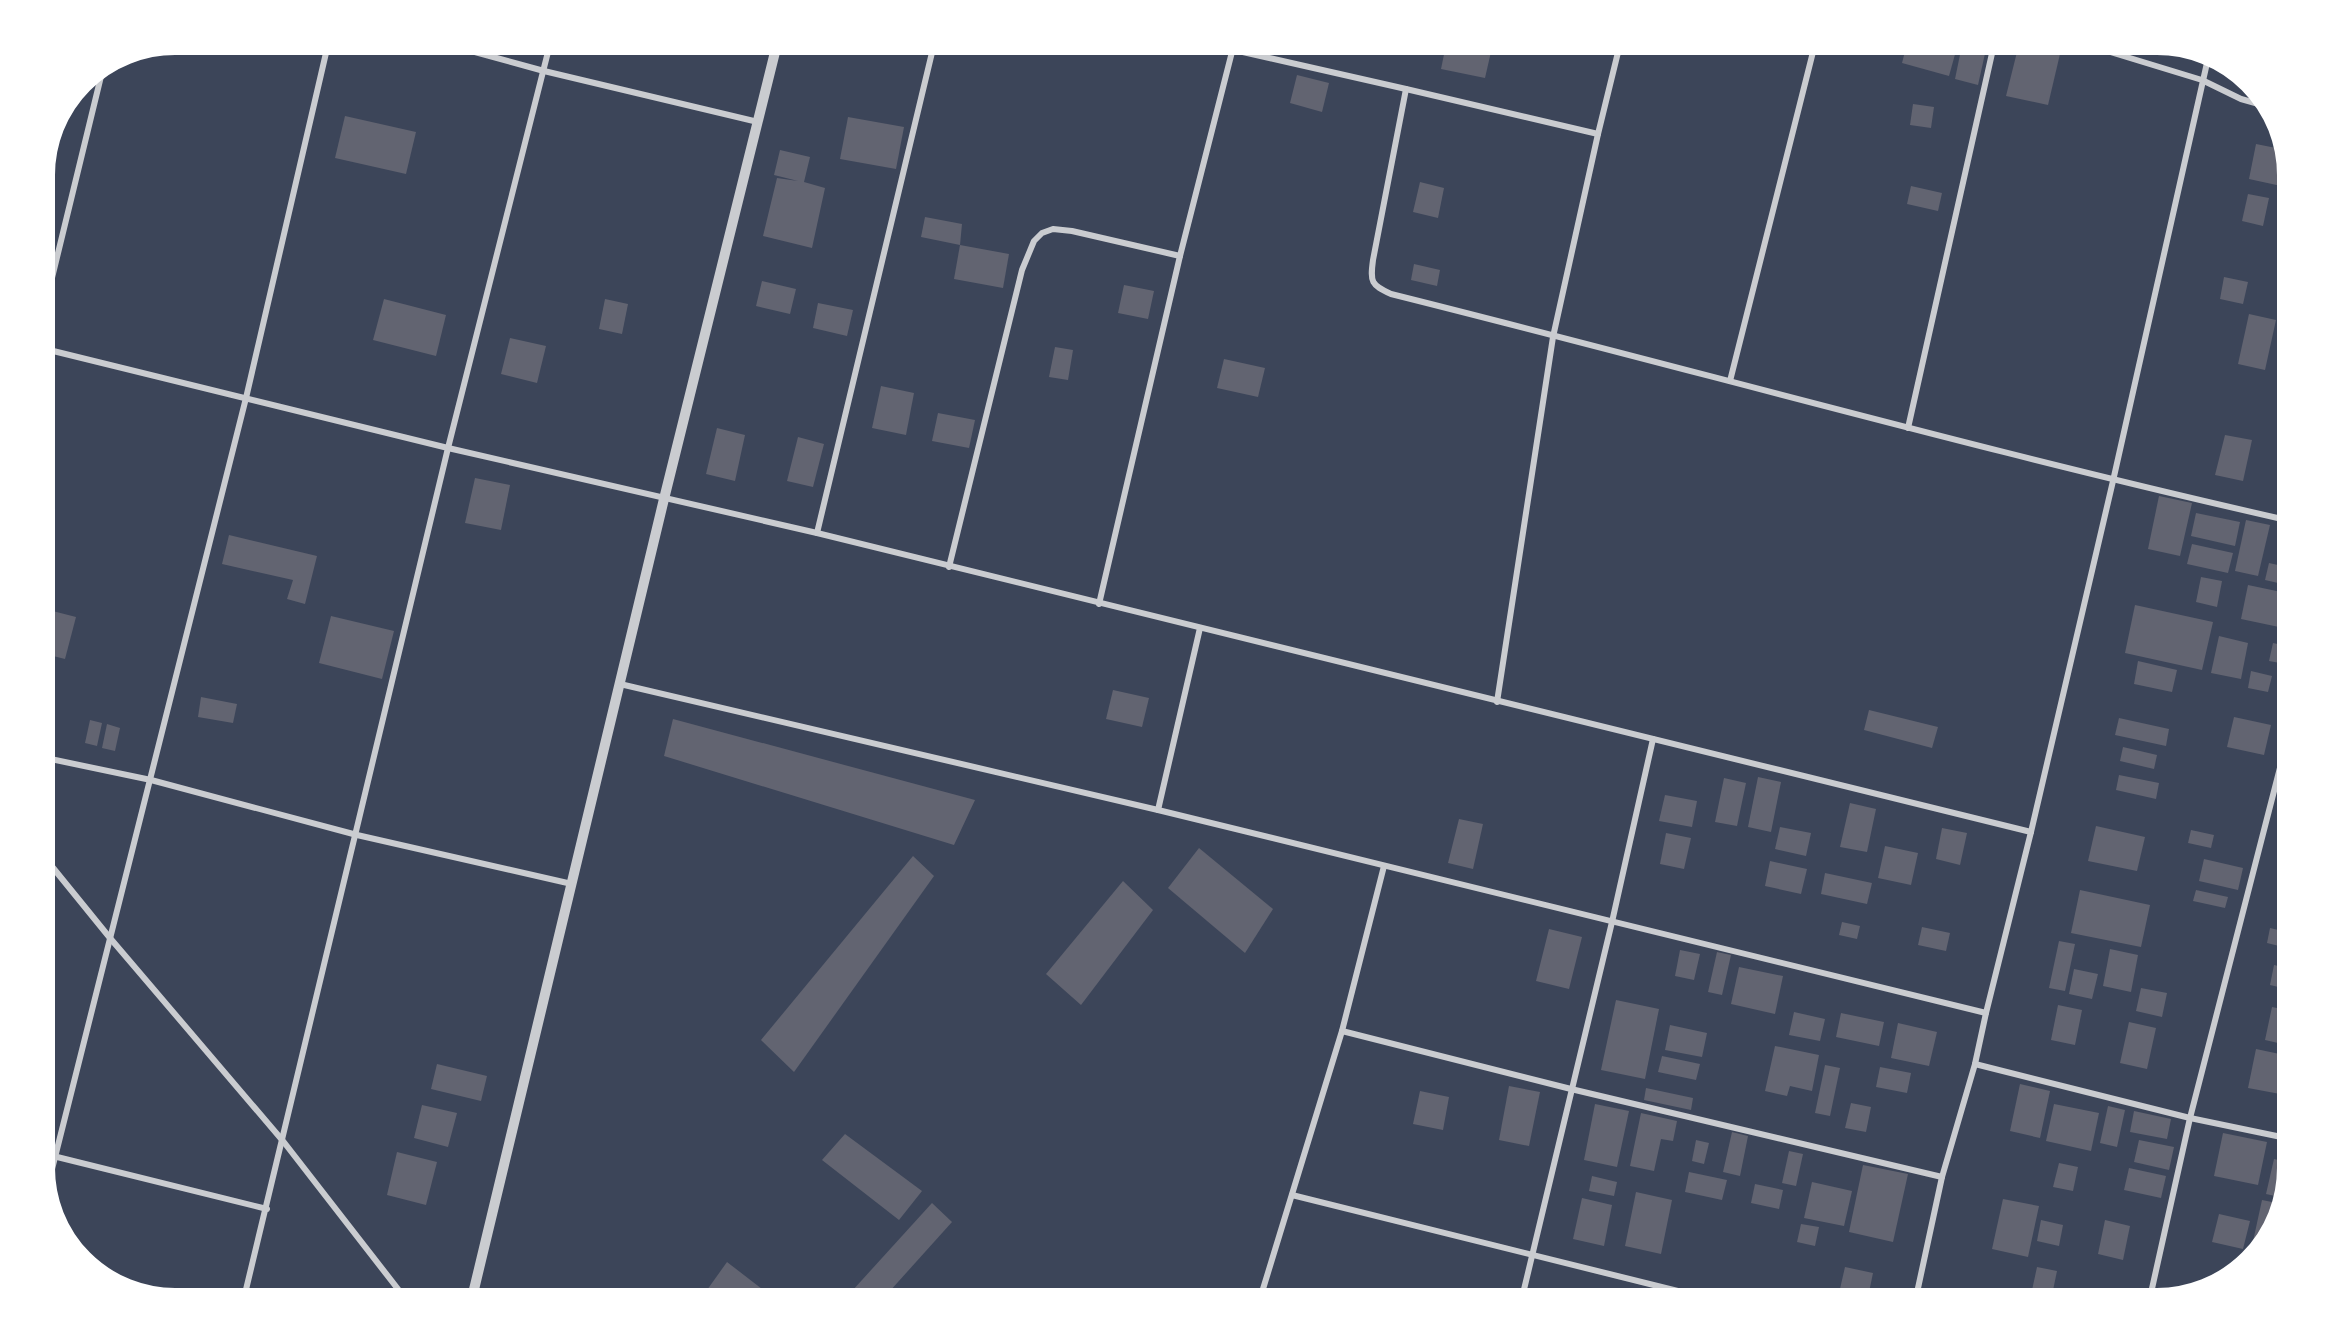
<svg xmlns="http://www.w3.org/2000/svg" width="2332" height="1343" viewBox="0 0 2332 1343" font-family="Raleway,sans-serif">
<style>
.green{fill:#3c4559}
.building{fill:#626471}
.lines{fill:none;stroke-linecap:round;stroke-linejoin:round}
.minor{stroke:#caccd0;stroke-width:6}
.tertiary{stroke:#caccd0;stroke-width:10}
.rim{fill:none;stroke:#fff;stroke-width:8}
</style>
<rect width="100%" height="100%" fill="#2d3142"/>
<!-- green -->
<path class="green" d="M175,40H2157L2224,58L2273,108L2291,167V1168L2274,1235L2224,1284L2157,1302H175L108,1285L63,1242L41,1176V167L51,123L80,80L124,51Z"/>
<!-- building -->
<g class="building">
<path d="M1447,40H1480L1493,43L1485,78L1441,69Z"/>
<path d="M1517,40H1540L1539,46Z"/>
<path d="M1908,40H1959L1949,76L1902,63Z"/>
<path d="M1963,40H1988L1978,85L1955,79Z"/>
<path d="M2019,44L2060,54L2048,105L2006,96Z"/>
<path d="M1297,75L1329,83L1322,112L1290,103Z"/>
<path d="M1913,104L1934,107L1931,128L1910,125Z"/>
<path d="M345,116L416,132L406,174L335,158Z"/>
<path d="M848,117L904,127L896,169L840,159Z"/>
<path d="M2256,144L2286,150L2291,167L2290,188L2249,179Z"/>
<path d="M780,150L810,157L804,182L825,188L812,248L763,236L777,178L798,181L774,175Z"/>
<path d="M1420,182L1444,188L1438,218L1413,212Z"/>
<path d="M1911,186L1942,193L1938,211L1907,204Z"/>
<path d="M2248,194L2269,198L2263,226L2242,221Z"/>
<path d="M925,217L962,224L960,245L921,237Z"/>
<path d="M960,245L1009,254L1003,288L954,279Z"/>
<path d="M1414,264L1440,270L1437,286L1411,280Z"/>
<path d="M2224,277L2248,282L2243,304L2220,299Z"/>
<path d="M762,281L796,289L790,314L756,306Z"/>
<path d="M1124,285L1154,291L1148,319L1118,313Z"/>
<path d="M384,299L446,315L436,356L373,340Z"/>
<path d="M605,299L628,304L622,334L599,329Z"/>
<path d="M818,303L853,310L847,336L813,328Z"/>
<path d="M2249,314L2276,320L2265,370L2238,364Z"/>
<path d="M510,338L546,346L537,383L501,374Z"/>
<path d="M1055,347L1073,350L1068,380L1049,377Z"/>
<path d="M1224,359L1265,368L1258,397L1217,388Z"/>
<path d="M881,386L914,393L906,435L872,428Z"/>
<path d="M2286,408L2291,409V428L2282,426Z"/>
<path d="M938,413L975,420L969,448L932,441Z"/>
<path d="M717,428L745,435L735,481L706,474Z"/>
<path d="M2288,431L2291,432V447L2285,446Z"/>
<path d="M2225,435L2252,440L2243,481L2215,475Z"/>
<path d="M798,437L824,444L813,487L787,481Z"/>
<path d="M475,478L510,485L501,530L465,523Z"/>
<path d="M2159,496L2192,503L2180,556L2148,549Z"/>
<path d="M2196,513L2240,522L2235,546L2191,536Z"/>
<path d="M2246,520L2270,525L2258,576L2235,571Z"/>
<path d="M229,535L317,556L305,604L287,599L293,580L222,564Z"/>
<path d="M2192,544L2233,553L2228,573L2187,564Z"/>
<path d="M2269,563L2291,568V586L2265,580Z"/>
<path d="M2201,577L2222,581L2217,607L2196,602Z"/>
<path d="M2248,585L2286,593L2279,627L2241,619Z"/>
<path d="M2135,605L2213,622L2202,670L2125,653Z"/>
<path d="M41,608L76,617L65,659L41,653Z"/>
<path d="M331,616L394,631L382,679L319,663Z"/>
<path d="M2219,636L2248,643L2241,679L2211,673Z"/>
<path d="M2273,643L2291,647V665L2269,661Z"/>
<path d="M2138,661L2177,670L2172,692L2134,684Z"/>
<path d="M2251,671L2272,676L2268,692L2248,688Z"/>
<path d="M1113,690L1149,698L1142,727L1106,719Z"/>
<path d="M201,697L237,704L233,723L198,717Z"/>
<path d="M1869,710L1938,727L1932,748L1864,730Z"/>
<path d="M2234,717L2271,725L2264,755L2227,747Z"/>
<path d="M2119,718L2169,729L2166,746L2115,735Z"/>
<path d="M673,719L975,800L954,845L664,756Z"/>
<path d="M90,720L102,723L97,746L85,743Z"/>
<path d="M107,724L120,728L115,751L102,748Z"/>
<path d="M2123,747L2157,755L2154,769L2120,761Z"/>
<path d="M2119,775L2159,783L2156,799L2116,790Z"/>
<path d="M1758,777L1781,782L1771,832L1748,827Z"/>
<path d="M1724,778L1746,783L1737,826L1715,822Z"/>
<path d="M1665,795L1697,801L1692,827L1659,821Z"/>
<path d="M1850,803L1876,809L1867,852L1840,847Z"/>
<path d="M1459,819L1483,824L1473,869L1448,863Z"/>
<path d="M2096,826L2145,837L2137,871L2088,861Z"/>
<path d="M1780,827L1811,833L1806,856L1775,849Z"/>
<path d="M1942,828L1967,833L1960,865L1936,859Z"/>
<path d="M2191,830L2214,835L2211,848L2188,843Z"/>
<path d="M1666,833L1691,838L1684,869L1660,864Z"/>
<path d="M1885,846L1918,853L1911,885L1878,878Z"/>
<path d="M1199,848L1273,909L1245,953L1168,888Z"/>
<path d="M913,856L934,876L794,1072L761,1040Z"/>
<path d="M2204,859L2243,868L2238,890L2199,881Z"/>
<path d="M1770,861L1807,869L1801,894L1765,886Z"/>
<path d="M1825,873L1872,883L1867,904L1821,894Z"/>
<path d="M1123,881L1153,910L1081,1005L1046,974Z"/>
<path d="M2080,890L2150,905L2141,947L2071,933Z"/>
<path d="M2196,890L2228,897L2225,908L2193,901Z"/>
<path d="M1842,922L1860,926L1857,939L1839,935Z"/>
<path d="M1922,927L1950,933L1946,951L1918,945Z"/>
<path d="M2270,928L2291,933V949L2267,943Z"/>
<path d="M1549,929L1582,937L1569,989L1536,981Z"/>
<path d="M2059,941L2075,944L2065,991L2049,988Z"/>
<path d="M2110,949L2138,955L2131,992L2103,986Z"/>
<path d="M1680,950L1700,954L1694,980L1675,976Z"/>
<path d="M1717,952L1731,955L1722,995L1708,992Z"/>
<path d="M2274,965L2291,969V990L2270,985Z"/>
<path d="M1739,967L1783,976L1775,1014L1731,1004Z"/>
<path d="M2074,969L2098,974L2092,999L2069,994Z"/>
<path d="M2141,988L2167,993L2162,1017L2136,1011Z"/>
<path d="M1616,1000L1659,1009L1645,1079L1601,1070Z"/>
<path d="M2058,1005L2082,1010L2075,1045L2051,1040Z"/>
<path d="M2272,1007L2291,1011V1046L2265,1040Z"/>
<path d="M1794,1012L1825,1019L1820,1041L1789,1035Z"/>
<path d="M1841,1013L1884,1022L1879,1046L1836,1037Z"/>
<path d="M2129,1022L2156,1028L2147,1069L2120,1063Z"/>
<path d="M1898,1023L1937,1032L1929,1066L1891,1058Z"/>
<path d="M1670,1025L1707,1033L1702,1057L1665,1050Z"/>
<path d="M1775,1046L1819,1055L1812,1091L1790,1086L1787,1096L1765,1091Z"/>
<path d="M2256,1049L2289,1056L2280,1094L2248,1088Z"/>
<path d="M1662,1056L1700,1064L1696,1080L1658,1072Z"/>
<path d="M437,1064L487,1076L481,1101L431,1089Z"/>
<path d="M1825,1065L1840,1068L1830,1116L1815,1113Z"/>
<path d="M1880,1067L1911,1073L1907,1093L1876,1087Z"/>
<path d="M2020,1084L2050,1091L2040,1138L2010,1131Z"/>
<path d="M1509,1086L1540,1092L1529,1146L1499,1140Z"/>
<path d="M1646,1088L1693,1098L1691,1110L1644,1100Z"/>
<path d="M1420,1091L1449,1097L1443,1130L1413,1124Z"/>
<path d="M1851,1103L1871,1107L1866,1132L1845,1128Z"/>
<path d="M1595,1104L1629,1111L1617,1167L1584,1160Z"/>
<path d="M2054,1104L2099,1113L2091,1151L2046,1141Z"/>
<path d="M422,1105L457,1113L448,1147L414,1138Z"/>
<path d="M2108,1106L2125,1110L2117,1147L2100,1143Z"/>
<path d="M2134,1111L2171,1119L2167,1139L2130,1132Z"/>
<path d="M1641,1113L1677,1121L1673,1141L1661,1139L1654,1171L1630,1166Z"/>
<path d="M1732,1132L1748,1136L1740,1176L1723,1172Z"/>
<path d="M2223,1133L2267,1142L2258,1185L2214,1176Z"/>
<path d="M845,1134L922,1191L899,1220L822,1160Z"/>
<path d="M1696,1140L1709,1143L1704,1164L1692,1161Z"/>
<path d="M2139,1140L2174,1147L2169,1170L2134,1162Z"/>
<path d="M1789,1151L1803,1154L1796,1186L1782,1183Z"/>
<path d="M397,1152L437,1162L426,1205L387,1195Z"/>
<path d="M2274,1159L2291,1163L2284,1198L2266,1194Z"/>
<path d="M2059,1163L2078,1167L2073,1191L2053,1187Z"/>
<path d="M1863,1165L1908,1174L1893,1242L1849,1232Z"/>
<path d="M2129,1168L2166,1176L2161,1198L2124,1190Z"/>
<path d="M1689,1172L1727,1180L1722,1200L1685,1192Z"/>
<path d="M1592,1176L1617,1182L1614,1196L1589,1191Z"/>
<path d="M1812,1182L1852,1191L1844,1226L1804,1218Z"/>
<path d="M1755,1184L1783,1190L1779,1209L1751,1203Z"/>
<path d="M1636,1192L1672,1200L1661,1254L1625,1246Z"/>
<path d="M1582,1198L1612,1205L1604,1246L1573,1239Z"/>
<path d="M2003,1199L2039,1206L2028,1257L1992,1249Z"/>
<path d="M2262,1200L2282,1204L2274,1235L2261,1248L2252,1246Z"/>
<path d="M932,1203L952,1222L880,1302H842Z"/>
<path d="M2219,1214L2250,1221L2243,1249L2212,1242Z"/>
<path d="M2041,1220L2063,1225L2059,1246L2037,1241Z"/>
<path d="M2105,1220L2130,1226L2123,1260L2098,1254Z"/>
<path d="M1801,1224L1819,1227L1815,1246L1797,1242Z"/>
<path d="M727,1262L779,1302H724L707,1290Z"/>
<path d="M1845,1267L1873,1273L1867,1302H1837Z"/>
<path d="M2037,1267L2057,1271L2051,1300L2031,1295Z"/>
<path d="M2120,1299L2133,1301V1302H2119Z"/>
</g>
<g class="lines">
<!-- minor -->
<g class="minor">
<path d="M431,40L544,71L758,122"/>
<path d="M1190,40L1406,89L1598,134"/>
<path d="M2071,40L2202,80L2241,99L2273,108"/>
<path d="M1406,89L1373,260C1370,282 1371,285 1391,294C1691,369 1989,453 2291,521"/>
<path d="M41,323L104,64"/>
<path d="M41,348L448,448L817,533L2031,832"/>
<path d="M1730,381L1816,40"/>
<path d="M1908,428L1995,40"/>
<path d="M817,533L935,40"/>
<path d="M949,567L1022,270L1034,241L1042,233L1053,229L1072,231L1180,256"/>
<path d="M1099,604L1180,256L1235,40"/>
<path d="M620,684L1158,810L1986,1013"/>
<path d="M1497,702L1553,337L1598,134L1621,40"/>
<path d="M41,757L151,780L357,835L572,884"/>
<path d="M1158,810L1200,628"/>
<path d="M41,853L110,938L283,1141L408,1302"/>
<path d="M1342,1031L1571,1089L1942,1177"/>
<path d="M1975,1064L2190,1118L2291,1139"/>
<path d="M41,1153L267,1209"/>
<path d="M46,1193L246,398L329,40"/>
<path d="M1292,1195L1722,1302"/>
<path d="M243,1302L448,448L551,40"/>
<path d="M1259,1302L1342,1031L1384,866"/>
<path d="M1521,1302L1612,922L1653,739"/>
<path d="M1915,1302L1942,1177L1975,1064L1986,1013L2031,832L2113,481L2209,54"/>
<path d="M2149,1302L2190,1118L2291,725"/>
</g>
<!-- tertiary -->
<path class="tertiary" d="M471,1302L664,499L778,40"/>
</g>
<!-- crop -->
<path d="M0 0H2332V1343H0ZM175 51H2157A124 124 0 0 1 2281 175V1168A124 124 0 0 1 2157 1292H175A124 124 0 0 1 51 1168V175A124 124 0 0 1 175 51Z" fill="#fff" fill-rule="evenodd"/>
<path class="rim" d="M175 51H2157A124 124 0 0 1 2281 175V1168A124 124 0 0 1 2157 1292H175A124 124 0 0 1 51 1168V175A124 124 0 0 1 175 51Z"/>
</svg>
